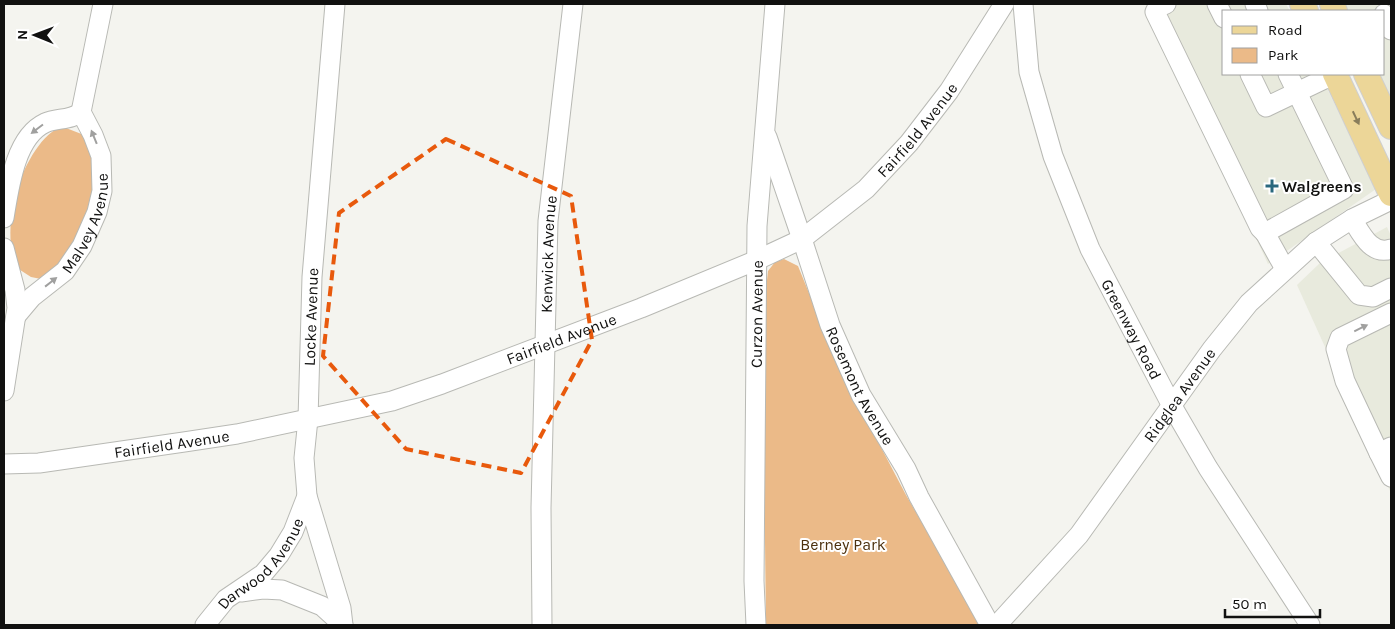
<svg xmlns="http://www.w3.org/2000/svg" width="1395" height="629" viewBox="0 0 1395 629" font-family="Karla,sans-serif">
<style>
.built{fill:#e8eadd}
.green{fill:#ebba88}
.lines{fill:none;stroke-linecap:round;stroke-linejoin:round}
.minor-casing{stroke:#b8b9b4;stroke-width:21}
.major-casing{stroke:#cfcfcf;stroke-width:26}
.minor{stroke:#fff;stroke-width:19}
.major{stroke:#ecd698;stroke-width:24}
.oneway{fill:#897d5b}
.oneway2{fill:#a0a09f}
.marked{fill:none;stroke:#e8590c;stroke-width:4;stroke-dasharray:10 6;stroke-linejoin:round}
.poi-dot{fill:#2a687e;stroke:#fff;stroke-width:2}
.labels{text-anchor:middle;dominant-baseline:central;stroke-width:4;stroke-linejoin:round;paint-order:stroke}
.street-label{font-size:16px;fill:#111110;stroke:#fff}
.poi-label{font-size:16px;font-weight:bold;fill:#111110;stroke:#fff;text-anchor:start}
.park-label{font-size:16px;fill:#4d310e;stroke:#fff}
</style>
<rect width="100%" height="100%" fill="#f4f4ef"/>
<!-- built -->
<g class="built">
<path d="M1147,4H1286L1290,11H1224V74H1320L1376,189L1268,264Z"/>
<path d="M1344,4H1391V104L1377,74H1384V11H1347Z"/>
<path d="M1387,227L1391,236V493L1297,285L1320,263Z"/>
</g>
<!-- green -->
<g class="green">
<path d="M66,128L84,135L91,145L96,176L81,249L41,279L31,277L14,266C9,244 9,218 15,196C19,177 37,140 55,130C58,128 63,128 66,128Z"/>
<path d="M784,259L798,266L826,335L875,436L906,495L981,625H766L764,458L765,298L768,271L775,262Z"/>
</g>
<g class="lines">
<!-- minor casing -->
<g class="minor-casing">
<g id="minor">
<path d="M335,4L312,277L308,419L304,458L307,496L341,608L343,625"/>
<path id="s1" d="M1023,4L1029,72L1053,156L1090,249L1172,406L1208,468L1310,625"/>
<path d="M1166,4L1157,8L1155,12L1260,228L1265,233"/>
<path d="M1217,4L1224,18"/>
<path d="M1255,4L1258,11"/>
<path d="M1384,14L1391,30"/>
<path d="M1250,74L1266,107L1335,74"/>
<path id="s2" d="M767,137L802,239L830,325L861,395L906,469L919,497L990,625"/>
<path d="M4,218C9,188 15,137 45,123C57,118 72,120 81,112"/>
<path d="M1352,219C1361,233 1371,256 1391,249"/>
<path d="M1316,242L1359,295L1373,297L1391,288"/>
<path d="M4,248L15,290L17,308L4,391"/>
<path d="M1285,269L1265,233L1344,189L1288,74"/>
<path id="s3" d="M16,316L32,297L65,271L82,246L97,212L102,191L101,156L93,135L81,112L103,4"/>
<path d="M1391,447L1379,453L1391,477"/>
<path d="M1379,453L1345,381L1336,349L1340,338L1391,313"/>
<path id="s4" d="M4,464L39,463L184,442L237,434L392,401L442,384L641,308L757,260L802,239L866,189L909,143L949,91L1004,4"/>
<path d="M241,592L263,589L282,590L322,606L343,625"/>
<path id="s5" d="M205,625L226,599L263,574L279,555L293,532L307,496"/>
<path id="s6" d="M542,625L541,508L548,221L573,4"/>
<path id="s7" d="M756,625L754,581L757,226L775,4"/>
<path id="s8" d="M997,625L1079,535L1212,349L1249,303L1316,242L1352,219L1391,200"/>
</g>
</g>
<!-- major casing -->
<g class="major-casing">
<g id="major">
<path d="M1302,4L1306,11"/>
<path d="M1332,4L1335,11"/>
<path d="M1335,74L1391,194"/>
<path d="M1366,74L1391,127"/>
</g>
</g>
<!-- minor -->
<use href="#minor" class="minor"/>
<!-- major -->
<use href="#major" class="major"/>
</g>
<!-- one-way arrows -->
<defs><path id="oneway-solid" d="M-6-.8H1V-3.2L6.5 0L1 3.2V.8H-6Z" transform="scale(1.25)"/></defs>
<use class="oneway" href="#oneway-solid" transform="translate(1356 118) rotate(65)"/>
<g class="oneway2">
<use href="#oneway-solid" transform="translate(37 129) rotate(143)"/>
<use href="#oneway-solid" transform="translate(94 137) rotate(-112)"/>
<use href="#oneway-solid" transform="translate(51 282) rotate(-38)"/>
<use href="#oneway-solid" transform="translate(1361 328) rotate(-26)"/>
</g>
<!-- marked area -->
<path class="marked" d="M446,139L571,196L592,340L521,473L406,449L323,356L339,213Z"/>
<!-- markers -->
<path class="poi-dot" d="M1269.5 178.5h5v5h5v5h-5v5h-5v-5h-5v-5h5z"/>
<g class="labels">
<!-- street labels -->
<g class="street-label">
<text stroke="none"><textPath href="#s4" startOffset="994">Fairfield Avenue</textPath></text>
<text stroke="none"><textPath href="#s3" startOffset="120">Malvey Avenue</textPath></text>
<text stroke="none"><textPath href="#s6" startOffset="371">Kenwick Avenue</textPath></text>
<text stroke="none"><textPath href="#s7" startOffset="311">Curzon Avenue</textPath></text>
<text transform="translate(311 317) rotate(-88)">Locke Avenue</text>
<text stroke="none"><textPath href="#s1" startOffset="346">Greenway Road</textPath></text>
<text stroke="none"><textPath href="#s4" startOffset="574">Fairfield Avenue</textPath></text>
<text stroke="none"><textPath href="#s2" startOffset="266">Rosemont Avenue</textPath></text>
<text stroke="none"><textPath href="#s8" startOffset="294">Ridglea Avenue</textPath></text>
<text stroke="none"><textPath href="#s4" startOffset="169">Fairfield Avenue</textPath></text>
<text stroke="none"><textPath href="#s5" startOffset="84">Darwood Avenue</textPath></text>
</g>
<!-- poi labels -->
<g class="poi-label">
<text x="1282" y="186">Walgreens</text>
</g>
<!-- park labels -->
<g class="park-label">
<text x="843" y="544">Berney Park</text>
</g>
</g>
<!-- border -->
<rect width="1395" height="629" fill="none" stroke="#111110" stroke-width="10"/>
<!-- legend -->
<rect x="1222" y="10" width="162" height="65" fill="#ffffff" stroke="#a0a09f"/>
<rect x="1232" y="26" width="25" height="8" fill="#ecd698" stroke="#a0a09f"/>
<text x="1268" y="35" font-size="15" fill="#111110">Road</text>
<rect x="1232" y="48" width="25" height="15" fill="#ebba88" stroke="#a0a09f"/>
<text x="1268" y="60" font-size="15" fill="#111110">Park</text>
<!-- north arrow -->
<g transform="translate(35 35) rotate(271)" stroke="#ffffff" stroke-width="4" paint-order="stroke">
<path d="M0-4L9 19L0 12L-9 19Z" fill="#111110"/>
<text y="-8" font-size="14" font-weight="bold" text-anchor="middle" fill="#111110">N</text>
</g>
<!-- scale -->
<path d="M1225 609v8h95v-8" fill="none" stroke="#111110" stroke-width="2.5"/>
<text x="1232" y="609" font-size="15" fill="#111110" stroke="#ffffff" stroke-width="4" paint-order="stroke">50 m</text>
</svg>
